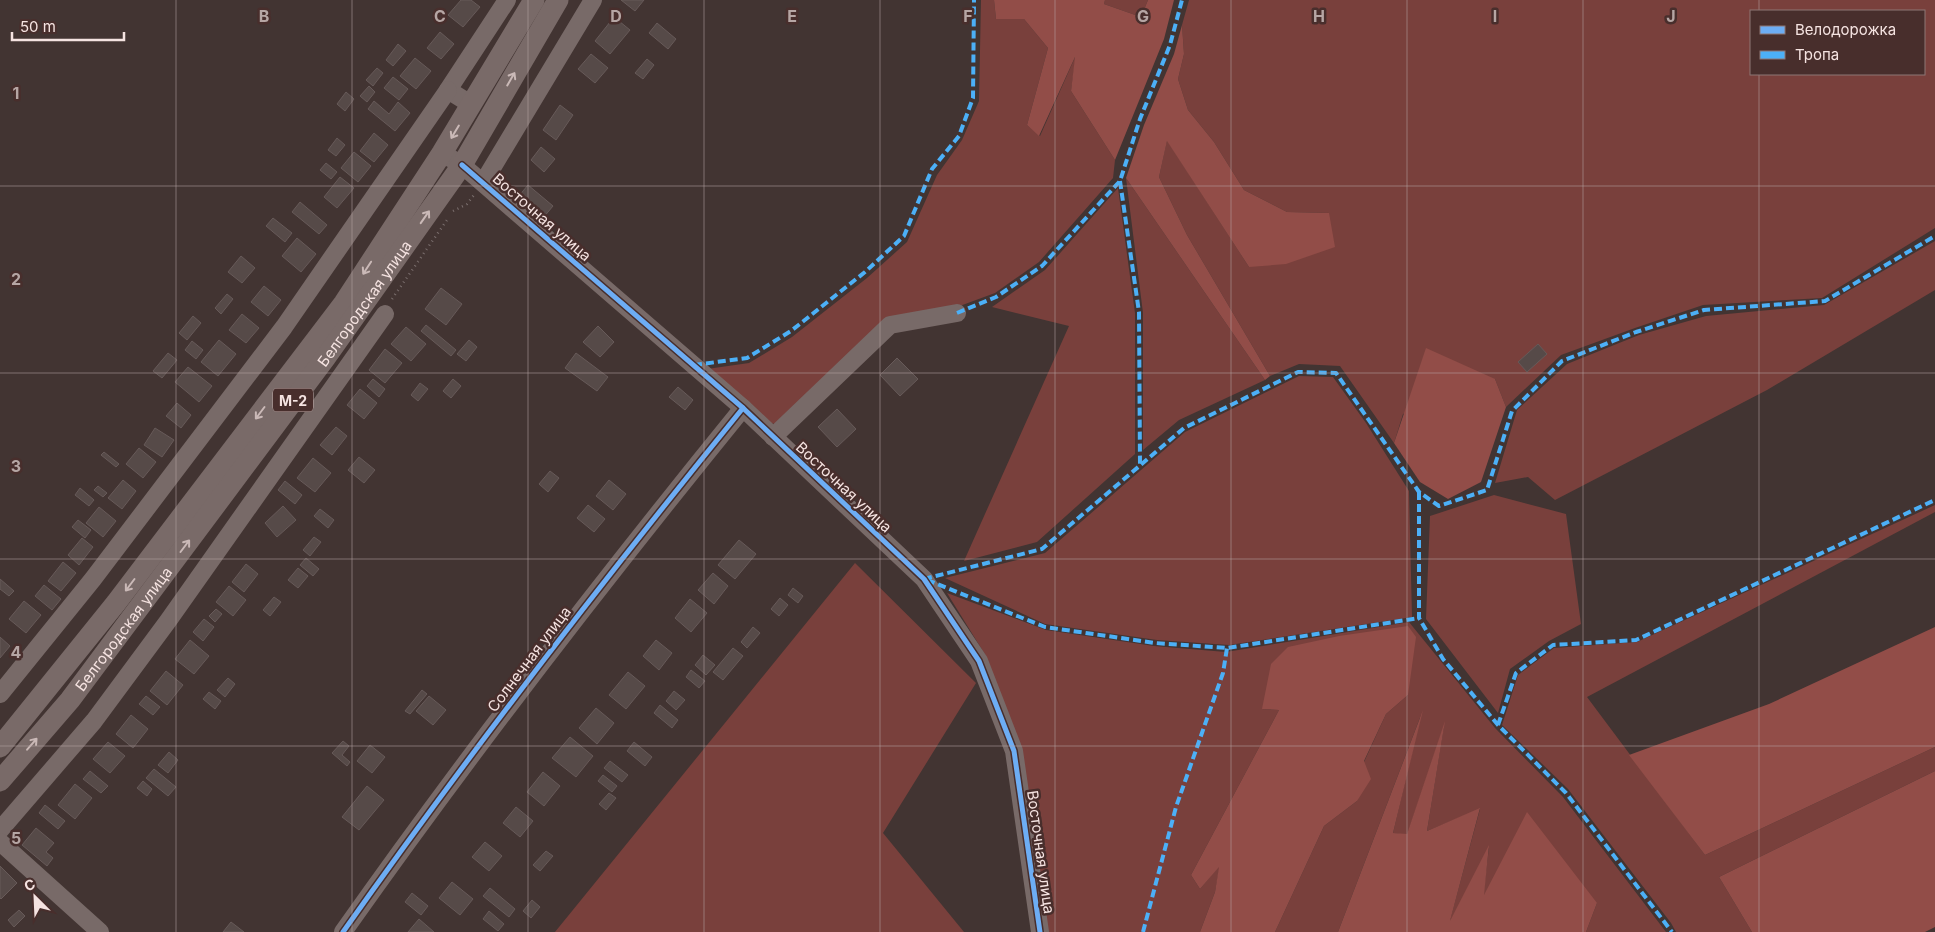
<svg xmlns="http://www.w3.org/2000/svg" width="1935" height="932" viewBox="0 0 1935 932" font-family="Inter,sans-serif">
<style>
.green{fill:#79403c;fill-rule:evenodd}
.forest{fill:#924d48}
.building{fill:#564a48;stroke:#675a59}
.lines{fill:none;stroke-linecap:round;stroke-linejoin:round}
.path{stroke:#7a6e6d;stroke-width:2.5;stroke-dasharray:1 4;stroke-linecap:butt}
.minor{stroke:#786a68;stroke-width:18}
.major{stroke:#796a68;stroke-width:21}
.quiet{stroke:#4cb0f7;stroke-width:4;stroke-dasharray:8 4;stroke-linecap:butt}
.cycleway-casing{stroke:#482e2c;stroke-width:8}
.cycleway{stroke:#6dadf4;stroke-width:5}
.oneway{stroke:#cab9b7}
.grid{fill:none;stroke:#b6a6a4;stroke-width:1;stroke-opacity:0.55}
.labels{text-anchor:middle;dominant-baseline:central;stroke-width:5;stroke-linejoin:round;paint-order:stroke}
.shield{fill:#482e2c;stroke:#c1adab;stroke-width:1}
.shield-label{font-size:14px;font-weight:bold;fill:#f5e3e1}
.street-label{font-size:15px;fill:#f5e3e1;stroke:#482e2c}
.grid-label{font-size:16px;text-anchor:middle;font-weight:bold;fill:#b6a6a4;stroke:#482e2c;stroke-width:5;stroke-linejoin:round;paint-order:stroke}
</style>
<rect width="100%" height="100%" fill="#423432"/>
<!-- green -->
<g class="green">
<path d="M981,0H994L996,19H1024L1048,48L1027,125L1040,136L1076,55L1071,91L1115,160L1113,178L1039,262L995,293L957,307L887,320L775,424L765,422L707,369L749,363L792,337L867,278L907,242L937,175L962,140L979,101Z"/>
<path d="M1105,0H1148L1141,17L1104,4Z"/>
<path d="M1189,0H1935V228L1822,298L1703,305L1635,328L1561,355L1506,407L1495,379L1403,414L1394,443L1340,366L1299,364L1270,376L1187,235L1159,177L1167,140L1249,267L1329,213L1287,212L1244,190L1214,142L1188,110L1178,79L1184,54L1182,25ZM1751,11H1924V74H1751Z"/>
<path d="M1126,178L1265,380L1179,420L1143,450V313Z"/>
<path d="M1118,188L1135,313V454L1037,542L964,561L1069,326L992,307L1045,270Z"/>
<path d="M1935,241V290L1767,390L1555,500L1528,477L1495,483L1517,410L1567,364L1639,335L1706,316L1824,305Z"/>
<path d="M1299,376L1333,377L1366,423L1409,491L1412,617L1229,645L1157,640L1045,624L945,578L1045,553L1185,432Z"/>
<path d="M1494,495L1566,514L1581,624L1549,641L1510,669L1498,713L1426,619L1430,516Z"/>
<path d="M1935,505V512L1587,697L1705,855L1935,747V771L1719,877L1752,932H1676L1671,923L1568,789L1502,725L1518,675L1554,648L1637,642Z"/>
<path d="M855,563L976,683L883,833L964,932H555Z"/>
<path d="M947,593L1046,630L1154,646L1226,652L1409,622L1495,728L1563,797L1666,932H1586L1597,903L1483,897L1489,847L1449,924L1480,809L1427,831L1444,726L1407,835L1393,833L1421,715L1338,932H1275L1324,826L1357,801L1364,762L1386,714L1408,695L1262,709L1279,710L1191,875L1200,889L1220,865L1215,892L1200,932H1048L986,656Z"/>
</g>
<!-- forest -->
<g class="forest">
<path d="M994,0H1105L1104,4L1141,17L1148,0H1174L1164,39L1115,160L1071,91L1075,57L1039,136L1027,125L1048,48L1024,19H996Z"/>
<path d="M1182,25L1184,54L1178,79L1188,110L1214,142L1244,190L1287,212L1329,213L1335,247L1286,264L1249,267L1167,141L1159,177L1187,235L1270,376L1265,380L1126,178L1144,125L1174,54Z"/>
<path d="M1426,348L1495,379L1506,407L1481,482L1448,499L1420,482L1394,443Z"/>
<path d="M1408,626L1416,637L1408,695L1386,714L1364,761L1371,779L1357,801L1324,826L1275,932H1200L1215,892L1219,867L1200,889L1191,875L1279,710L1262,709L1271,664L1288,647L1339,636Z"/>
<path d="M1935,627V747L1705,855L1629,755L1769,704Z"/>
<path d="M1423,710L1393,833L1407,834L1445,721L1427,831L1480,808L1450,921L1489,845L1484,895L1527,812L1597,903L1586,932H1338Z"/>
<path d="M1935,771V927L1925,932H1752L1719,877Z"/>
</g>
<!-- building -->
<g class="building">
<path d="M461,0H471L480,7L463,27L448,15Z"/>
<path d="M621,0H644L635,11Z"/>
<path d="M614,17L630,30L610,54L595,41Z"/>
<path d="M657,23L676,39L668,49L649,33Z"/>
<path d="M440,32L454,44L441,59L427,48Z"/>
<path d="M398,44L406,51L393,66L386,60Z"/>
<path d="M591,54L608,68L595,83L578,69Z"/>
<path d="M415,58L431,71L416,89L400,76Z"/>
<path d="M647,59L654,65L643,79L635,73Z"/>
<path d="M377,68L383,73L373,86L366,80Z"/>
<path d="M393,77L408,89L399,100L384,88Z"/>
<path d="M369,86L375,92L367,102L360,96Z"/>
<path d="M346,92L354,99L345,111L337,104Z"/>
<path d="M374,101L389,114L398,102L410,113L395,131L368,109Z"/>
<path d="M560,105L573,115L556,140L543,130Z"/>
<path d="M374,133L388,145L374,162L360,151Z"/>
<path d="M337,138L345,145L336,156L328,150Z"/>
<path d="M541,147L555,159L544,172L531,160Z"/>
<path d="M354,152L371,166L358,182L341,168Z"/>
<path d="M326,163L337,172L331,179L320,170Z"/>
<path d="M340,177L354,188L337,208L324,197Z"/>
<path d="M528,185L553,206L543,218L518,197Z"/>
<path d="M300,202L327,225L319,234L292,212Z"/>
<path d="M273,218L292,233L285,242L266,226Z"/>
<path d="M297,238L316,254L301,272L282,256Z"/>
<path d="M241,256L255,268L242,283L228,272Z"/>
<path d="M264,286L281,300L268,316L251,302Z"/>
<path d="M441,288L462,304L446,325L425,309Z"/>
<path d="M227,294L233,299L221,314L215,308Z"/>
<path d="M242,314L259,328L246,343L229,330Z"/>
<path d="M193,316L201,323L187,340L179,333Z"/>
<path d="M426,325L456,350L451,356L421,331Z"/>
<path d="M598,326L614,342L600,357L583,342Z"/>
<path d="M406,327L426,344L411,361L391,344Z"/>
<path d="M219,340L236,354L218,376L201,362Z"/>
<path d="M469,340L477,347L466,361L457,354Z"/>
<path d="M192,341L203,350L196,359L185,350Z"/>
<path d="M1538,344L1547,354L1527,372L1518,362Z"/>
<path d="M385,349L402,363L385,383L369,370Z"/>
<path d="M168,353L177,360L162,378L153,371Z"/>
<path d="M576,353L608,377L597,391L565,368Z"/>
<path d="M897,358L918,379L900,396L880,375Z"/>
<path d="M188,367L212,386L199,402L175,382Z"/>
<path d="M373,379L385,389L379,397L367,386Z"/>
<path d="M453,379L461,386L451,398L443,391Z"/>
<path d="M420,383L428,389L418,401L411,395Z"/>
<path d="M678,387L693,400L685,410L669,397Z"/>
<path d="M360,389L377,403L364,419L347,405Z"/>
<path d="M177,403L191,415L181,428L166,416Z"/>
<path d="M837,409L856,429L837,447L818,427Z"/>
<path d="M336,427L347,436L332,455L320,445Z"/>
<path d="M155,428L174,440L162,457L144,445Z"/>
<path d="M139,448L156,462L143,478L126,464Z"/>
<path d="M104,452L119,464L116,467L101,455Z"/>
<path d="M359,457L375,470L364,483L348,470Z"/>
<path d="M313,458L331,473L315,492L297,478Z"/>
<path d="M550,471L559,478L548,492L539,484Z"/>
<path d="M123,480L136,491L122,509L108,498Z"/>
<path d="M609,480L626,494L613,510L596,496Z"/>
<path d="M285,481L302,495L295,504L278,490Z"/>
<path d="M98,486L107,493L103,497L94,490Z"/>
<path d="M80,488L94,500L89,506L75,495Z"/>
<path d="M588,505L605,519L594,532L577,518Z"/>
<path d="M283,506L296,520L277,537L265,523Z"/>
<path d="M99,507L116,521L103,537L86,523Z"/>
<path d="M320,509L334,520L328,528L314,516Z"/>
<path d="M78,520L91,530L85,538L72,527Z"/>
<path d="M314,537L321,542L310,556L303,550Z"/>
<path d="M82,538L93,547L79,565L68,555Z"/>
<path d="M739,540L756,554L735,579L718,565Z"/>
<path d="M306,558L319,569L313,576L300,565Z"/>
<path d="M63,562L76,573L61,591L48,581Z"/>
<path d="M246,564L258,574L244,592L232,582Z"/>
<path d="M298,568L308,576L298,588L288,580Z"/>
<path d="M713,573L728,586L714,604L698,590Z"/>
<path d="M0,579L14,591L9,596L0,589Z"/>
<path d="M44,585L61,599L52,610L35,596Z"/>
<path d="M229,586L246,600L233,616L216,602Z"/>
<path d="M793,588L803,596L798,603L788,595Z"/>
<path d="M274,597L281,602L270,616L263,610Z"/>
<path d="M780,598L788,605L779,616L771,609Z"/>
<path d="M690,599L707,613L691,632L675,618Z"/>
<path d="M24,601L41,615L26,633L9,619Z"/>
<path d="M216,609L222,614L215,622L209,616Z"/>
<path d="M204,619L214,627L203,641L193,632Z"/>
<path d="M753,627L760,633L747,648L741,642Z"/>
<path d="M0,637L10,646L0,658Z"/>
<path d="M190,640L209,656L194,674L175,659Z"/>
<path d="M656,640L672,653L659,670L643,656Z"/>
<path d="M733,648L743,656L723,680L713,672Z"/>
<path d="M703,655L715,665L706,675L695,665Z"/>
<path d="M691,670L705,681L699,688L686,677Z"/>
<path d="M166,671L183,685L167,705L150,691Z"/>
<path d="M628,672L645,686L626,709L609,695Z"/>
<path d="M228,678L235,684L225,697L217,690Z"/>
<path d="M422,690L427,694L410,714L405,711Z"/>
<path d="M674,691L685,700L676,710L666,701Z"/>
<path d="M209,692L221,701L215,709L203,699Z"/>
<path d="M146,696L160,707L153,715L139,704Z"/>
<path d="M429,696L446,710L433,725L416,711Z"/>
<path d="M660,705L678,720L672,728L654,713Z"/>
<path d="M596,708L614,723L597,744L579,728Z"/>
<path d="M131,715L148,729L133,748L116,734Z"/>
<path d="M570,737L593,756L576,777L552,758Z"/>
<path d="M343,741L349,746L342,755L350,762L347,766L332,753Z"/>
<path d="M108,742L125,756L110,773L93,759Z"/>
<path d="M634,742L652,757L645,766L627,751Z"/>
<path d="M370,745L385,757L372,773L357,761Z"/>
<path d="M169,752L178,760L168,773L158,765Z"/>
<path d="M610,761L628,775L622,782L604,768Z"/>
<path d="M154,769L176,787L168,796L146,778Z"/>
<path d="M90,771L108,786L101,793L83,779Z"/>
<path d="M543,772L560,786L544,806L527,792Z"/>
<path d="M603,775L617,786L612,792L598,781Z"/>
<path d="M143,781L152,789L147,796L137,788Z"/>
<path d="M75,784L92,798L75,819L58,805Z"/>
<path d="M367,786L384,800L359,830L342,817Z"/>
<path d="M609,793L616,798L606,810L599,804Z"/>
<path d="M45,805L65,821L58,829L39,813Z"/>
<path d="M516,807L533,821L520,837L503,823Z"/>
<path d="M36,828L54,843L46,852L53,858L47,866L22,845Z"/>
<path d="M485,842L502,856L489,871L472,857Z"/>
<path d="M546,851L553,856L540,871L533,865Z"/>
<path d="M0,866L17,883L1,899L0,898Z"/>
<path d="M452,882L473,899L460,915L439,898Z"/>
<path d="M490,888L515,909L509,917L483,896Z"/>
<path d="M412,893L428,906L421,915L405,902Z"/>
<path d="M532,900L540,907L531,918L523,911Z"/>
<path d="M19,910L25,916L14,927L8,920Z"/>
<path d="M489,911L504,924L498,931L483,919Z"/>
<path d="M419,919L434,932H408Z"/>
<path d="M231,922L244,932H223Z"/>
</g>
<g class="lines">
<!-- path -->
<g class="path">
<path d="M453,211L467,204L474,195"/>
<path d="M392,299L447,220"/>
</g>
<!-- minor -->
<g class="minor">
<path d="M472,105L448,90L507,0"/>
<path d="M442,153L462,165L743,408L924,579L979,661L1014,751L1040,932"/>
<path d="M483,183L593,0"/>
<path d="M773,437L890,325L957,313"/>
<path d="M0,694L93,579L284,327L448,90"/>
<path d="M0,830L94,721L168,621L385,314"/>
<path d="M0,842L100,932"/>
<path d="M343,932C470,752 604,579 743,408"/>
</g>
<!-- major -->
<g class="major">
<path d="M0,747L116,603L344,303L442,153L534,0"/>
<path id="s1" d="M0,781L70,700L326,357L462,165L558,0"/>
</g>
<!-- quiet -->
<g class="quiet">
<path d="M1120,181L1139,312L1140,466"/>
<path d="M957,313L996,297L1042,266L1120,181L1140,119L1170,45L1182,0"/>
<path d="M694,365L747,358L791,331L865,272L904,236L932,169L959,136L973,98L974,0"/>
<path d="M1419,492V618L1443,659L1498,725L1566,793L1672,932"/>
<path d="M924,579L1042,549L1184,428L1298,372L1336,373L1419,492L1439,506L1487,490L1512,411L1562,361L1636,332L1704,310L1825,301L1935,236"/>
<path d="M927,580L1045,627L1155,643L1227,648L1419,618"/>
<path d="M1498,725L1516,673L1553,645L1636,640L1935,500"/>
<path d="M1143,932L1176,807L1223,673L1227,648"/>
</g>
<!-- cycleway casing -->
<g class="cycleway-casing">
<g id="cycleway">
<path d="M462,165L743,408L924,579L979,661L1014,751L1040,932"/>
<path d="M343,932C470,752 604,579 743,408"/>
</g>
</g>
<!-- cycleway -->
<use href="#cycleway" class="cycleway"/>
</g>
<!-- one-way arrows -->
<defs><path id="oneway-shaft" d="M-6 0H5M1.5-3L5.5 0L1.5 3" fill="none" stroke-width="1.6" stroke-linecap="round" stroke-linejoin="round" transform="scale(1.25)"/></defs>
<g class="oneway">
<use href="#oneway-shaft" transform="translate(511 79) rotate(-60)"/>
<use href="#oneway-shaft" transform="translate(455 132) rotate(121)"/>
<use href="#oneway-shaft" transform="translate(425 217) rotate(-55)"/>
<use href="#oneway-shaft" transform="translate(367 268) rotate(123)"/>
<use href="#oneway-shaft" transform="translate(260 413) rotate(127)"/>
<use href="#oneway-shaft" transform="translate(185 546) rotate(-53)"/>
<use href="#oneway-shaft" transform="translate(130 585) rotate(127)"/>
<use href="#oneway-shaft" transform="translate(32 744) rotate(-49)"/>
</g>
<!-- grid -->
<path class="grid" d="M176,0V932M352,0V932M528,0V932M704,0V932M880,0V932M1055,0V932M1231,0V932M1407,0V932M1583,0V932M1759,0V11M1759,74V932M0,186H1935M0,373H1935M0,559H1935M0,746H1935"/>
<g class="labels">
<!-- shield labels -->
<rect class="shield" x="273" y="388.5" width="40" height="23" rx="4"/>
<g class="shield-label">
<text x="293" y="400">М-2</text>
</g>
<!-- street labels -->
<g class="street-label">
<text transform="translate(542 217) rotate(41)">Восточная улица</text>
<text stroke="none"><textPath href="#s1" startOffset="601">Белгородская улица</textPath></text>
<text transform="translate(844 487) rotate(43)">Восточная улица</text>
<text stroke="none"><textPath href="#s1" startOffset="196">Белгородская улица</textPath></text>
<text transform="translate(529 659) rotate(-53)">Солнечная улица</text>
<text transform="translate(1041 852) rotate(82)">Восточная улица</text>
</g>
</g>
<g class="grid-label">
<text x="264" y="22">B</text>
<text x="440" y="22">C</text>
<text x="616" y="22">D</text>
<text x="792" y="22">E</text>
<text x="968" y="22">F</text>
<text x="1143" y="22">G</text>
<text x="1319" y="22">H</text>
<text x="1495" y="22">I</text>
<text x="1671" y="22">J</text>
<text x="16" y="99">1</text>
<text x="16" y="285">2</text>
<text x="16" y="472">3</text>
<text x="16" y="658">4</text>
<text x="16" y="844">5</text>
</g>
<!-- legend -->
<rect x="1750" y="10" width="175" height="65" fill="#482e2c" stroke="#8d7674"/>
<rect x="1760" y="26" width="25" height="8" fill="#6dadf4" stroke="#8d7674"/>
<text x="1795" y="35" font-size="15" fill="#f5e3e1">Велодорожка</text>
<rect x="1760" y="51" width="25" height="8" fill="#4cb0f7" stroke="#8d7674"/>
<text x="1795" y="60" font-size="15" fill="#f5e3e1">Тропа</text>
<!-- north arrow -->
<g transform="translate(35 897) rotate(336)" stroke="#482e2c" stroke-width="4" paint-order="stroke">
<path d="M0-4L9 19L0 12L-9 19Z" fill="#f5e3e1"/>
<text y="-8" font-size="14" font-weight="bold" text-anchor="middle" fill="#f5e3e1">С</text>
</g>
<!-- scale -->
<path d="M12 32v8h112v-8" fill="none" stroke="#f5e3e1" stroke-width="2.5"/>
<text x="20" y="32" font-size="15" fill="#f5e3e1" stroke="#482e2c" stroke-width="4" paint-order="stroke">50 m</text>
</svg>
